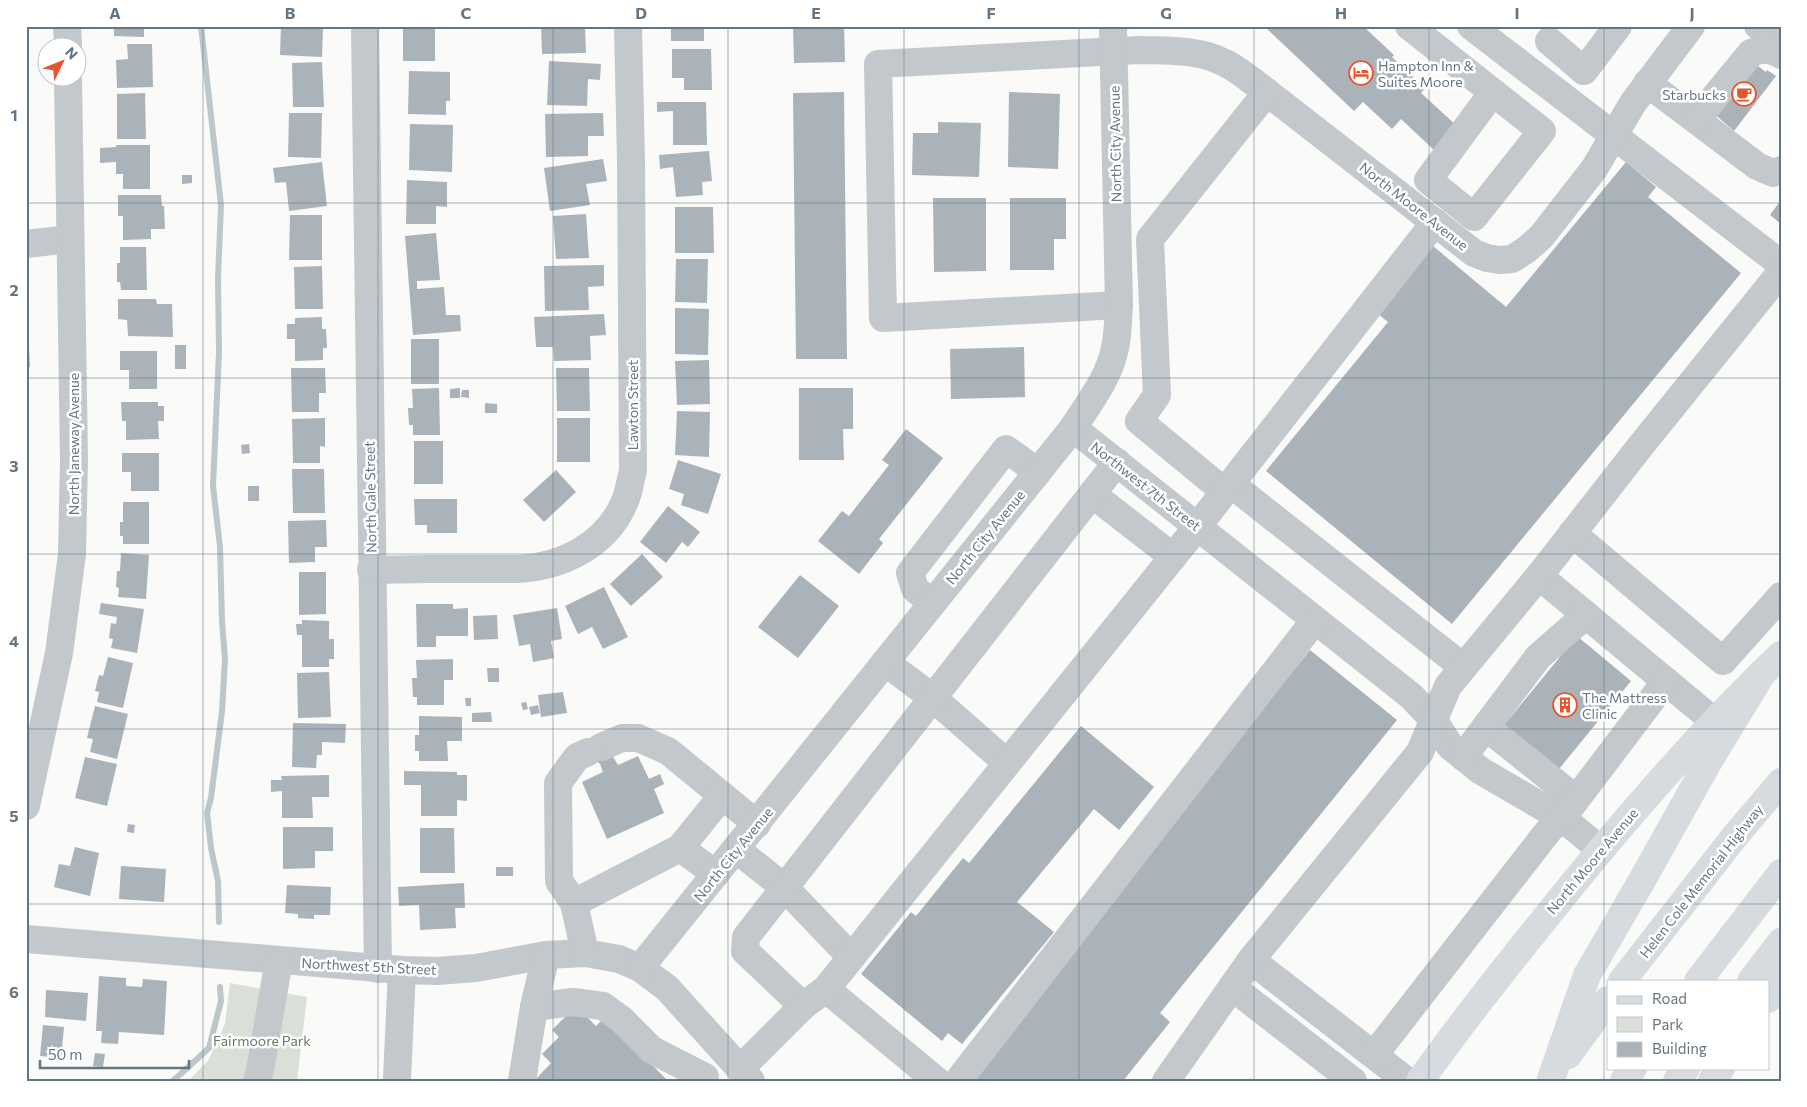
<svg xmlns="http://www.w3.org/2000/svg" width="1807" height="1107" viewBox="0 0 1807 1107" font-family="Commissioner,sans-serif">
<style>
.green{fill:#dadfd7}
.lines{fill:none;stroke-linecap:round;stroke-linejoin:round}
.stream{stroke:#bbc7cb;stroke-width:6}
.building{fill:#aab3b9}
.minor{stroke:#c3c8cc;stroke-width:28}
.major{stroke:#d6dbdf;stroke-width:28}
.highway{stroke:#d6dbdf;stroke-width:28}
.grid{fill:none;stroke:#657683;stroke-width:1;stroke-opacity:0.55}
.labels{text-anchor:middle;dominant-baseline:central;stroke-width:5;stroke-linejoin:round;paint-order:stroke}
.poi-label{font-size:14px;fill:#657683;stroke:#fff;text-anchor:start}
.street-label{font-size:14px;fill:#657683;stroke:#fff}
.park-label{font-size:14px;fill:#687a64;stroke:#fff}
.neatline{fill:none;stroke:#657683;stroke-width:2}
.grid-label{font-size:16px;text-anchor:middle;font-weight:bold;fill:#657683}
</style>
<rect width="100%" height="100%" fill="#fafaf8"/>
<!-- green -->
<path class="green" d="M230,983L307,997L297,1081H188L208,1061L225,1024Z"/>
<g class="lines">
<!-- stream -->
<g class="stream">
<path d="M201,26L221,205L218,279L219,352L213,486L220,547L222,621L225,659L222,711L211,798L207,813L211,848L218,881L219,922"/>
<path d="M173,1081L209,1048L221,1001L220,987"/>
</g>
</g>
<!-- building -->
<g class="building">
<path d="M114,26H144V37L114,36Z"/>
<path d="M281,26H337V29H323L322,57L280,55Z"/>
<rect x="403" y="26" width="32" height="35"/>
<path d="M541,26H585L586,53L542,54Z"/>
<rect x="671" y="26" width="33" height="15"/>
<path d="M793,26H844L845,62L794,63Z"/>
<path d="M1264,26H1347L1351,29L1354,26H1363L1394,55L1392,57L1425,88L1421,93L1457,126L1434,150L1401,119L1392,129L1363,102L1354,111Z"/>
<path d="M127,44H152L153,87L117,88L116,60L128,59Z"/>
<path d="M672,49H711L712,90H684V78H672Z"/>
<path d="M549,61L601,64L600,80L588,79L587,106L547,105Z"/>
<path d="M1751,61L1766,72L1767,70L1776,76L1734,131L1712,112Z"/>
<path d="M322,62L324,107H293L292,63Z"/>
<path d="M409,71L450,72V101H446V115L408,114Z"/>
<path d="M844,92L847,359H796L793,93Z"/>
<path d="M1009,92L1060,94L1058,169L1008,167Z"/>
<path d="M145,93L146,139H117V94Z"/>
<path d="M657,102H706L707,145H673V111L657,112Z"/>
<path d="M289,113H322L321,158L288,157Z"/>
<path d="M603,113L604,136H588V156L546,157L545,114Z"/>
<path d="M938,122L981,123L979,177L912,175L913,133H938Z"/>
<path d="M410,124L453,125L452,172L409,170Z"/>
<path d="M116,145H150V189H123V174H116V162L100,163V148L116,147Z"/>
<path d="M709,151L712,181L702,182L703,195L676,197L673,167L660,169L659,155Z"/>
<path d="M603,159L607,181L586,184L590,205L550,211L544,168Z"/>
<path d="M322,162L327,206L289,211L286,182L275,183L273,168Z"/>
<path d="M1626,162L1656,187L1648,197L1741,273L1452,624L1266,471L1388,322L1378,314L1433,246L1506,307Z"/>
<path d="M182,175H192V183L182,184Z"/>
<path d="M407,180L447,182V207L436,206V224H406Z"/>
<path d="M118,195H161L162,206H164L165,229H151V239L123,240V216H118Z"/>
<path d="M933,198H986V271L934,272Z"/>
<path d="M1010,198H1066V239H1054V270H1010Z"/>
<path d="M1781,200V224L1770,215Z"/>
<path d="M675,207H713L714,253H675Z"/>
<path d="M586,214L589,258L556,259L553,216Z"/>
<path d="M290,215H322V260H289Z"/>
<path d="M436,233L440,280L417,281V289L444,287L446,315H460L461,331L413,335L405,236Z"/>
<path d="M120,247H146L147,290H121L120,282H117V263H120Z"/>
<path d="M676,259H708L707,303L675,302Z"/>
<path d="M604,265V286L588,287L589,310L545,311L544,266Z"/>
<path d="M322,266L323,309H295L294,267Z"/>
<path d="M118,299H156L157,304H172L173,337L128,336L127,320L118,319Z"/>
<path d="M675,308L709,309L708,355L675,354Z"/>
<path d="M604,314L606,335L590,336L591,360L554,361L553,347H536L534,317Z"/>
<path d="M322,317V329H326L327,348H323V360L295,361V339H287V324H295V318Z"/>
<rect x="411" y="339" width="28" height="45"/>
<rect x="175" y="345" width="11" height="24"/>
<path d="M1024,347L1025,397L951,399L950,349Z"/>
<path d="M26,348H29L30,367H26Z"/>
<path d="M120,351H157V389H129V370H120Z"/>
<path d="M709,360L710,404L677,405L675,361Z"/>
<path d="M291,368H325L326,393H319V412H292Z"/>
<path d="M556,368H589L590,411H557Z"/>
<path d="M439,388L440,435H413V425H409L408,408H413L412,389Z"/>
<path d="M460,388V398H450V389Z"/>
<path d="M799,388H853V429H843L844,460H799Z"/>
<path d="M462,390H469V398L461,397Z"/>
<path d="M121,402H158V406H164V421H158L159,439L126,440V421H122Z"/>
<path d="M485,403L497,404V413H485Z"/>
<path d="M677,411L710,412L709,457L675,455Z"/>
<path d="M325,418V447L320,446V463H293L292,419Z"/>
<rect x="557" y="418" width="33" height="44"/>
<path d="M906,429L943,458L879,539L883,543L859,574L818,541L842,511L849,516L889,465L882,460Z"/>
<rect x="414" y="441" width="29" height="43"/>
<path d="M249,444L250,453L242,454L241,445Z"/>
<path d="M122,453H159V491H131V472H122Z"/>
<path d="M678,460L721,474L708,514L681,505L684,494L669,489Z"/>
<path d="M292,469H324L325,513H293Z"/>
<path d="M556,470L576,492L544,522L523,500Z"/>
<rect x="248" y="486" width="11" height="15"/>
<path d="M414,499H457V533H427V525H415Z"/>
<path d="M123,502H149V544H123V536H120V522H123Z"/>
<path d="M668,506L700,532L688,547L682,542L666,563L640,542Z"/>
<path d="M326,520L327,547H315V562L289,563L288,521Z"/>
<path d="M121,553L149,555L146,599L118,597L119,588L116,587L117,571H120Z"/>
<path d="M642,554L663,577L631,606L610,584Z"/>
<path d="M299,572H326V614L299,615Z"/>
<path d="M800,575L839,606L798,658L758,627Z"/>
<path d="M604,587L628,637L603,649L592,627L578,634L565,606Z"/>
<path d="M101,603L144,609L137,653L111,648L113,639L109,638L111,623L116,624L117,617L99,614Z"/>
<path d="M416,604H453V609L468,608V636H436V647H417Z"/>
<path d="M557,608L562,639L551,641L554,658L533,662L530,644L519,646L513,615Z"/>
<path d="M497,615L498,639L474,640L473,616Z"/>
<path d="M302,620L329,621V639H334V659H329V667H302V635H297L296,624H302Z"/>
<path d="M1577,636L1631,681L1554,775L1500,730Z"/>
<path d="M1310,650L1397,720L1160,1013L1170,1022L1123,1081H971L965,1076Z"/>
<path d="M108,657L133,663L123,708L97,702L99,692L95,691L99,675L103,676Z"/>
<path d="M453,659V680H444V705H417V697H413L412,678H417L416,660Z"/>
<path d="M487,668H499V682H488Z"/>
<path d="M329,672L331,717L298,718L297,673Z"/>
<path d="M563,692L567,713L541,717L538,695Z"/>
<path d="M465,698H471V706H466Z"/>
<path d="M526,702L528,709L523,710L521,703Z"/>
<path d="M538,705L540,713L531,715L529,707Z"/>
<path d="M95,706L128,714L117,759L90,752L93,739L87,738Z"/>
<path d="M491,712L492,722H472V713Z"/>
<path d="M419,716L462,717V741H447L448,761H419V751H415V735H419Z"/>
<path d="M293,723L346,724L345,743L322,742V755H317L316,768L292,767Z"/>
<path d="M1081,726L1154,787L1119,830L1094,809L1017,902L1054,932L962,1044L948,1033L942,1041L861,974L911,912L916,916L963,858L969,863Z"/>
<path d="M593,739L613,757L618,765L638,756L649,779L660,774L664,784L654,789L664,813L607,839L582,782L603,772L600,764L579,745Z"/>
<path d="M85,757L117,764L107,806L75,798Z"/>
<path d="M404,771L457,772V775H467V801L457,800V816H421V785H404Z"/>
<path d="M329,775V797H312L313,818H282V791L271,792V780H282L281,776Z"/>
<path d="M128,824L135,825L134,833L127,832Z"/>
<path d="M283,827H333V851H315V868L283,869Z"/>
<path d="M420,828H454L455,873H420Z"/>
<path d="M75,847L99,853L90,896L54,887L59,864L70,866Z"/>
<path d="M121,866L166,869L164,902L119,899Z"/>
<rect x="496" y="867" width="17" height="9"/>
<path d="M464,883L465,908H455L456,928L420,930L419,905L399,906L398,887Z"/>
<path d="M287,885L331,887L330,915H314V919L298,918V914L285,913Z"/>
<path d="M99,976L126,978V986L142,987L143,979L167,981L164,1035L119,1032L118,1044L101,1043L102,1031H96Z"/>
<path d="M46,990L88,993L86,1021L45,1017Z"/>
<path d="M576,1006L596,1026L605,1017L668,1081H534L551,1063L542,1054L559,1037L552,1030Z"/>
<path d="M43,1025L64,1027L61,1058L40,1056Z"/>
<path d="M95,1053L105,1054L103,1067L93,1066Z"/>
</g>
<g class="lines">
<!-- minor -->
<g class="minor">
<path d="M67,26L68,48"/>
<path d="M365,26L378,969"/>
<path d="M1409,26C1453,61 1498,96 1542,131L1474,217L1428,180L1493,92"/>
<path d="M1471,26L1781,264"/>
<path d="M1758,26L1781,40"/>
<path d="M1549,41L1584,71L1618,26"/>
<path d="M1647,83L1757,166L1773,173L1781,170"/>
<path d="M1696,120L1751,53C1763,48 1770,49 1781,55"/>
<path d="M26,244L70,239"/>
<path d="M1119,305L883,318L878,64L1139,50C1168,51 1199,49 1225,63C1236,68 1245,76 1255,83L1474,253L1487,258L1500,260L1512,259L1526,250L1541,237L1594,169L1633,103L1691,26"/>
<path d="M1073,428L1411,696L1433,719L1450,746L1481,771L1562,818L1600,849"/>
<path d="M1231,484L1463,667"/>
<path d="M1225,492L1139,421L1157,395L1150,239L1267,92"/>
<path d="M1092,494L1173,557"/>
<path d="M1572,533L1723,661L1781,596"/>
<path d="M371,570L427,569H517C562,567 607,545 625,501C629,492 630,481 633,471L631,162L628,26"/>
<path d="M1539,576L1715,722"/>
<path d="M932,603L915,589L910,573L1006,449L1038,472"/>
<path d="M885,662L933,698L1007,763"/>
<path d="M1486,727L1576,799"/>
<path d="M601,747L622,738H638L668,751L757,824"/>
<path d="M1463,757L1538,657L1586,615"/>
<path d="M26,806L59,653L72,554L74,459L68,78"/>
<path d="M680,848L722,796"/>
<path d="M736,849L785,888L851,957"/>
<path d="M574,903L680,848L716,874"/>
<path d="M26,939L402,970L437,971L476,968L546,955L585,953L619,959L640,968L667,988L751,1081"/>
<path d="M585,953L574,903L559,881L558,783L577,757L588,752"/>
<path d="M1251,960L1407,1081"/>
<path d="M640,968L1073,428C1089,403 1109,378 1115,348C1118,335 1118,319 1119,305L1113,26"/>
<path d="M1232,987L1353,1081"/>
<path d="M826,989L937,1081"/>
<path d="M803,1006L745,951L746,937L1117,462"/>
<path d="M534,1007L573,1002L603,1006L621,1019L652,1050L705,1077"/>
<path d="M1374,1055L1549,830L1562,818L1666,681"/>
<path d="M740,1069L803,1006L826,989L1197,527L1435,222"/>
<path d="M397,1079L402,970"/>
<path d="M257,1081L260,1070L279,960"/>
<path d="M522,1081L534,1007L546,955"/>
<path d="M958,1081L1315,620"/>
<path d="M1166,1081L1251,960L1420,752L1448,686L1539,576L1639,448L1781,272"/>
</g>
<!-- major -->
<g class="major">
<path d="M1768,999L1781,981"/>
<path d="M1420,1081C1459,1026 1501,973 1543,921C1617,828 1695,737 1781,655"/>
<path d="M1712,1081L1721,1068"/>
</g>
<!-- highway -->
<g class="highway">
<path d="M1622,981L1735,836L1781,782"/>
<path d="M1698,981L1781,873"/>
<path d="M1751,981L1781,942"/>
<path d="M1568,1055L1608,1000"/>
<path d="M1551,1079L1587,975L1641,882L1710,759L1763,672"/>
<path d="M1624,1081L1633,1068"/>
<path d="M1677,1081L1686,1068"/>
</g>
</g>
<!-- grid -->
<path class="grid" d="M203,26V1081M378,26V1081M553,26V1081M728,26V1081M904,26V1081M1079,26V1081M1254,26V1081M1429,26V1081M1604,26V1081M26,203H1781M26,378H1781M26,554H1781M26,729H1781M26,904H1781"/>
<!-- icons -->
<defs>
<g id="hotel-ring" transform="scale(1.25)"><circle r="9.5" fill="#fff" stroke="#e4572e" stroke-width="1.5"/><path d="M-6-4.5h1.5V1H6V5H4.5V3h-9V5H-6ZM-4 0a1.8 1.8 0 1 1 3.6 0ZM.5 0V-2.5h3Q6-2.5 6 0Z" fill="#e4572e"/></g>
<g id="cafe-ring" transform="scale(1.25)"><circle r="9.5" fill="#fff" stroke="#e4572e" stroke-width="1.5"/><path d="M-5.5-4.5H6V0H3Q3 3.5 0 3.5H-2.5Q-5.5 3.5-5.5 0ZM3-3.2v2h1.7v-2ZM-6 4.5H4V6H-6Z" fill="#e4572e"/></g>
<g id="building-ring" transform="scale(1.25)"><circle r="9.5" fill="#fff" stroke="#e4572e" stroke-width="1.5"/><path d="M-4-6H4V6H1V3H-1V6H-4ZM-2.5-4.3h1.7v1.8h-1.7ZM.8-4.3h1.7v1.8H.8ZM-2.5-1h1.7V.8h-1.7ZM.8-1h1.7V.8H.8Z" fill="#e4572e"/></g>
</defs>
<g fill-rule="evenodd">
<use href="#hotel-ring" x="1361" y="73"/>
<use href="#cafe-ring" x="1744" y="94"/>
<use href="#building-ring" x="1565" y="705"/>
</g>
<g class="labels">
<!-- poi labels -->
<g class="poi-label">
<text x="1378" y="65">Hampton Inn &amp;<tspan x="1378" dy="16">Suites Moore</tspan></text>
<text x="1726" y="94" text-anchor="end">Starbucks</text>
<text x="1582" y="697">The Mattress<tspan x="1582" dy="16">Clinic</tspan></text>
</g>
<!-- street labels -->
<g class="street-label">
<text transform="translate(1115 144) rotate(-91)">North City Avenue</text>
<text transform="translate(1414 206) rotate(38)">North Moore Avenue</text>
<text transform="translate(632 405) rotate(-90)">Lawton Street</text>
<text transform="translate(73 444) rotate(-90)">North Janeway Avenue</text>
<text transform="translate(1146 486) rotate(38)">Northwest 7th Street</text>
<text transform="translate(370 497) rotate(-91)">North Gale Street</text>
<text transform="translate(985 537) rotate(-51)">North City Avenue</text>
<text transform="translate(733 854) rotate(-51)">North City Avenue</text>
<text transform="translate(1592 861) rotate(-50)">North Moore Avenue</text>
<text transform="translate(1701 881) rotate(-52)">Helen Cole Memorial Highway</text>
<text transform="translate(369 966) rotate(3)">Northwest 5th Street</text>
</g>
<!-- park labels -->
<g class="park-label">
<text x="262" y="1040">Fairmoore Park</text>
</g>
</g>
<!-- border -->
<rect width="1807" height="1107" fill="none" stroke="#ffffff" stroke-width="55"/>
<!-- legend -->
<rect x="1607" y="980" width="162" height="90" fill="#ffffff" stroke="#c1c8cd"/>
<rect x="1617" y="996" width="25" height="8" fill="#d6dbdf" stroke="#c1c8cd"/>
<text x="1652" y="1004" font-size="15" fill="#657683">Road</text>
<rect x="1617" y="1017" width="25" height="15" fill="#dadfd7" stroke="#c1c8cd"/>
<text x="1652" y="1030" font-size="15" fill="#657683">Park</text>
<rect x="1617" y="1042" width="25" height="15" fill="#aab3b9" stroke="#c1c8cd"/>
<text x="1652" y="1054" font-size="15" fill="#657683">Building</text>
<!-- north arrow -->
<g transform="translate(62 62) rotate(47)"><circle r="24" fill="#ffffff" stroke="#c1c8cd"/>
<path d="M0-4L9 19L0 12L-9 19Z" fill="#e4572e"/>
<text y="-8" font-size="14" font-weight="bold" text-anchor="middle" fill="#657683">N</text>
</g>
<!-- scale -->
<path d="M40 1060v8h149v-8" fill="none" stroke="#657683" stroke-width="2.5"/>
<text x="48" y="1060" font-size="15" fill="#657683" stroke="#ffffff" stroke-width="4" paint-order="stroke">50 m</text>
<rect x="28" y="28" width="1752" height="1052" class="neatline"/>
<g class="grid-label">
<text x="115" y="19">A</text>
<text x="290" y="19">B</text>
<text x="466" y="19">C</text>
<text x="641" y="19">D</text>
<text x="816" y="19">E</text>
<text x="991" y="19">F</text>
<text x="1166" y="19">G</text>
<text x="1341" y="19">H</text>
<text x="1517" y="19">I</text>
<text x="1692" y="19">J</text>
<text x="14" y="121">1</text>
<text x="14" y="296">2</text>
<text x="14" y="472">3</text>
<text x="14" y="647">4</text>
<text x="14" y="822">5</text>
<text x="14" y="998">6</text>
</g>
</svg>
